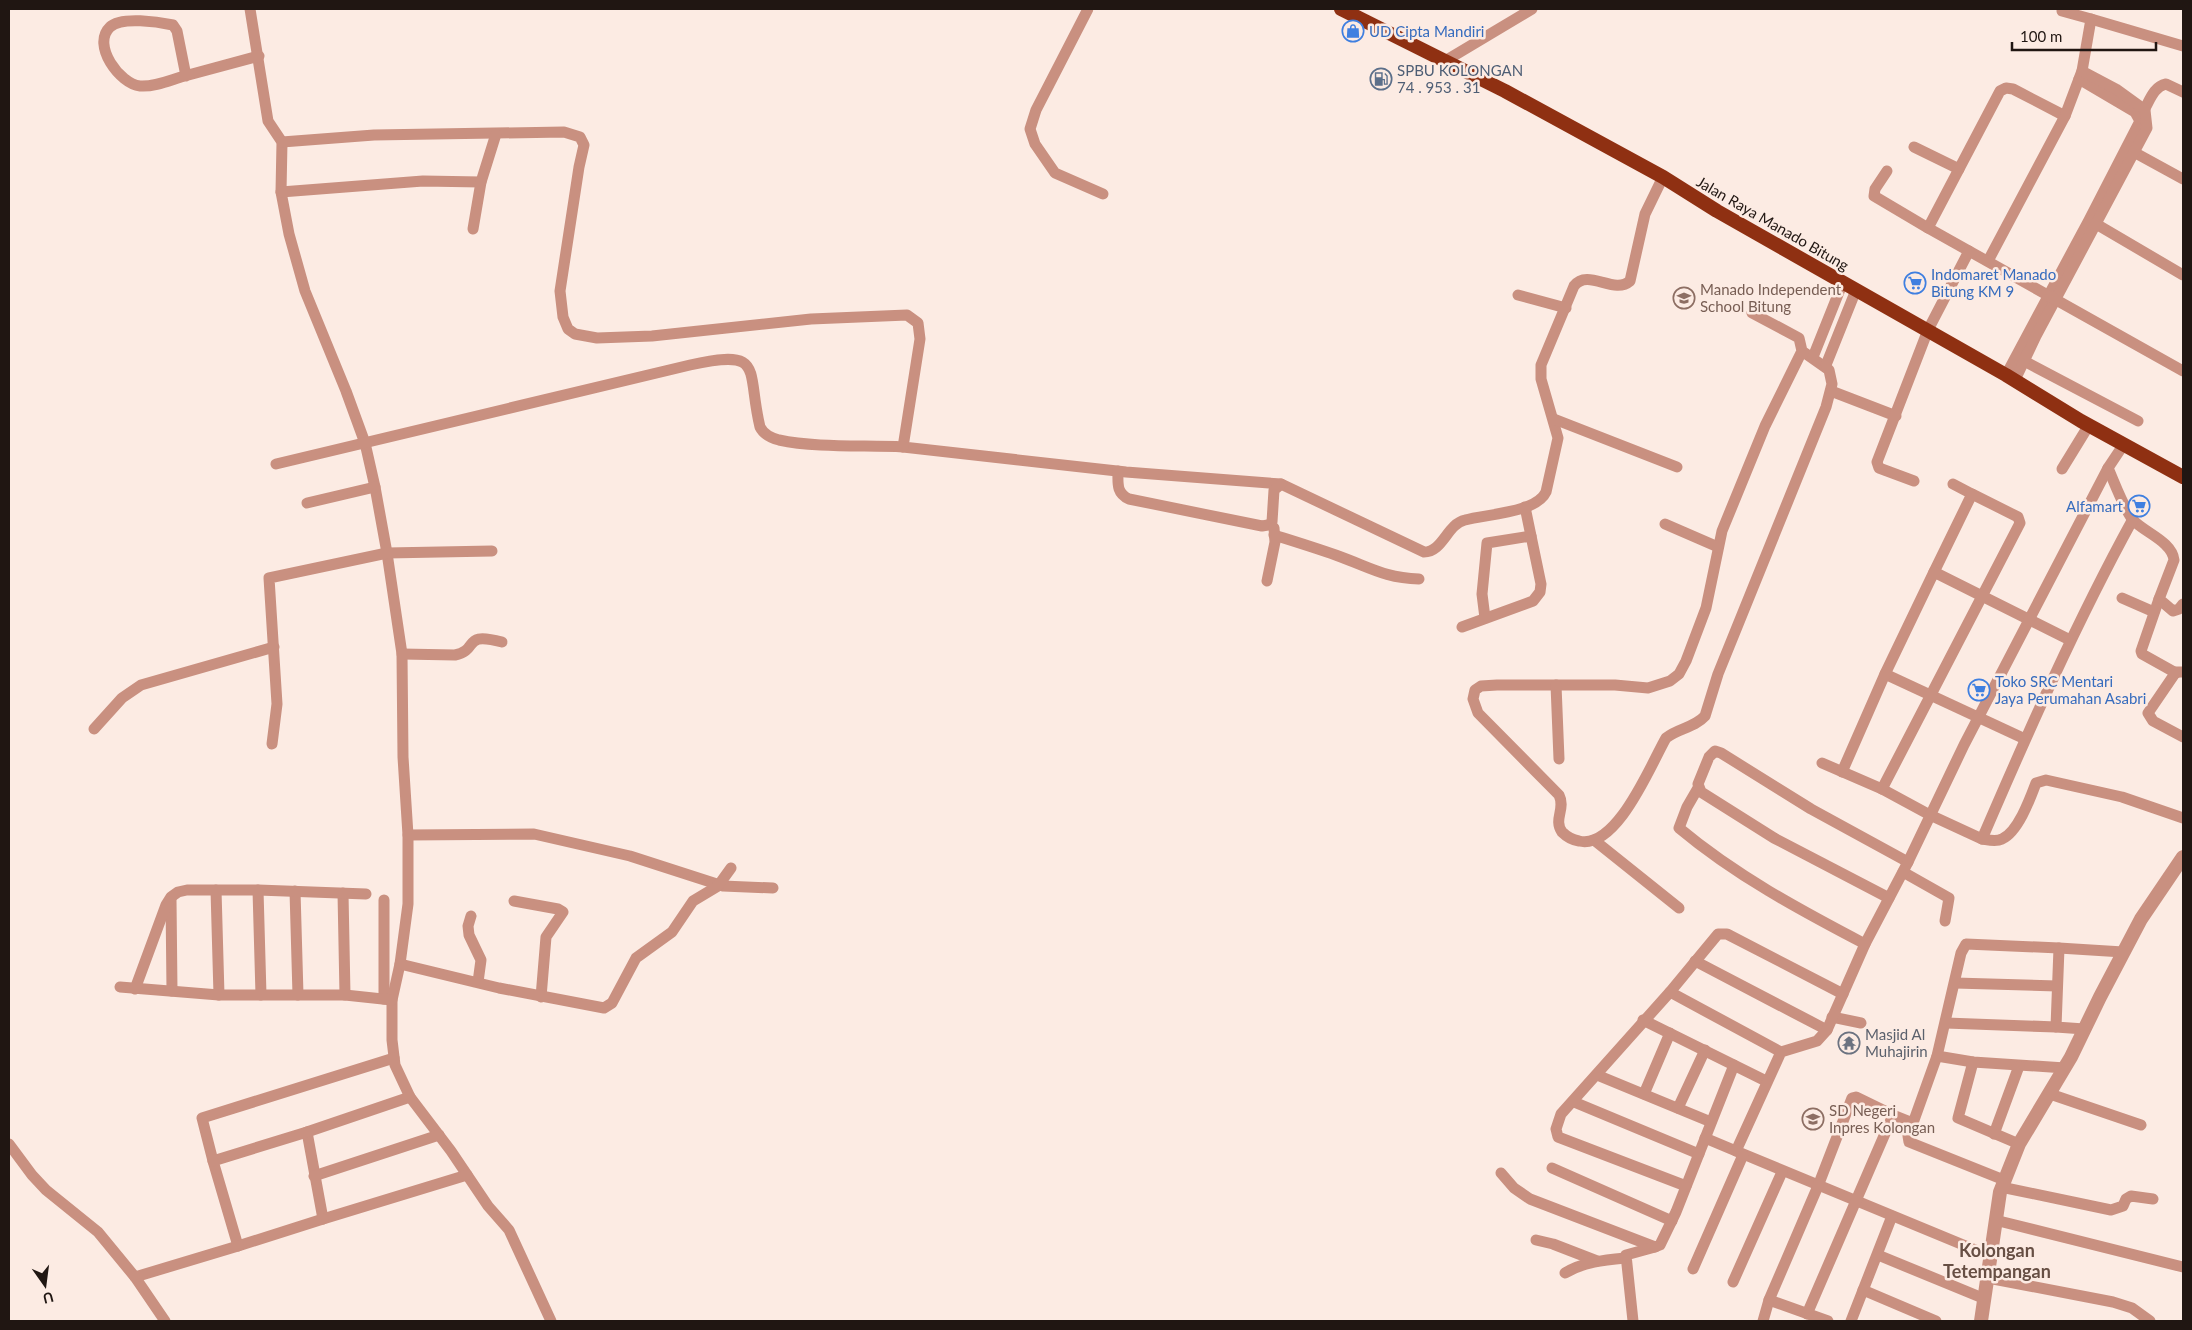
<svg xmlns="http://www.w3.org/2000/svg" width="2192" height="1330" viewBox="0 0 2192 1330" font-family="Lato,sans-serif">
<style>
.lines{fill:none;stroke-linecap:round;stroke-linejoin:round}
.minor{stroke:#c99080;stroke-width:11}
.tertiary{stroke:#c99080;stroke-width:14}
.trunk{stroke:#8f3012;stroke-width:14}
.labels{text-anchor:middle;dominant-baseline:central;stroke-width:5;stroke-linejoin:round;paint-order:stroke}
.shop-label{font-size:15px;fill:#366cbe;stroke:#fcebe3;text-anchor:start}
.service-label{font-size:15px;fill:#4e5e75;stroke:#fcebe3;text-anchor:start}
.street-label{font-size:15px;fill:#201612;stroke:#fcebe3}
.education-label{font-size:15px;fill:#785e54;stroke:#fcebe3;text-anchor:start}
.worship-label{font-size:15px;fill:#5b616d;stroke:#fcebe3;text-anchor:start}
.quarter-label{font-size:18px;font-weight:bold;fill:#674f44;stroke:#fcebe3}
</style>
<rect width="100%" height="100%" fill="#fcebe3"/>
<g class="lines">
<!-- minor -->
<g class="minor">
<path d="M250,9L268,121L282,142L281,192L289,234L305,291L346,391L365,443L375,487L387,553L402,654L403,757L408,835V904L400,964L392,1000V1040L395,1065L410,1097L451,1151L488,1206L509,1230L551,1321"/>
<path d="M1088,9L1036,110L1030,129L1035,144L1055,173L1103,194"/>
<path d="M2091,19L2183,46"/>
<path d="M1445,61L1532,9"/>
<path d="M186,76L177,31L173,25C159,22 121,16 110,27C91,45 120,84 140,86C154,87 168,81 181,77C207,70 233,63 259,56"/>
<path d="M2141,115C2149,104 2152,87 2166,84L2183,92"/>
<path d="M282,142L374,135L564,132L580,137L584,145L579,167L560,291L563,317L568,329L575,334L597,338L652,336L811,319L907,315L918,323L920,339L903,447L1126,472L1281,484L1424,552C1443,552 1447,524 1465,520C1487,514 1536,513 1546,492L1558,438L1541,379V365L1574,286C1588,268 1614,295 1630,281L1645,214L1663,177"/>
<path d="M1914,147L1959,169"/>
<path d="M2130,150L2183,179"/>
<path d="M1887,171L1875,189L1874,196L1928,228"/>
<path d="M281,192L423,181L481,182"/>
<path d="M2091,221L2183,275"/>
<path d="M473,229L481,182L496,134"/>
<path d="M1969,251L1928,228L2000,91L2006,88L2013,89L2065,116"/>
<path d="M1988,261L2065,116L2082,71L2091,19L2062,11L2063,9"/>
<path d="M1518,295L1566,308"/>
<path d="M1752,313L1799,338L1802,351L1765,426L1722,531L1706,608L1686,661L1679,674L1670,681L1648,688L1615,685H1497L1481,686L1475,690L1473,699L1478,713L1559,795C1566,809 1553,819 1562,832C1566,836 1573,840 1579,841C1617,850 1651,764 1666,738C1678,728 1694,728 1705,716L1718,674L1826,407L1832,384L1829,370L1802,351"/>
<path d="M1813,357L1843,282"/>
<path d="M2024,361L2138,421"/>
<path d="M1826,365L1856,290"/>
<path d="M2006,375L2089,220L2140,121L2135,112L2079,79"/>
<path d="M2015,380L2036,336L2147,128L2145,110L2116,89L2082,71"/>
<path d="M1831,391L1896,416"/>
<path d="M1554,419L1677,467"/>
<path d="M276,464L690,365C766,348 746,369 760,427C764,435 771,438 779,440C816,448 865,445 903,447"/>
<path d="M2108,468C2115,484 2122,504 2132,519C2143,532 2172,541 2174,560L2159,599L2173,611L2179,609L2183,604"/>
<path d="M2062,469L2089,425"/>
<path d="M1118,471C1118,483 1116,493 1129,499L1262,526L1268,525L1272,522L1274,490L1281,484"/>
<path d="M1914,481L1879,468L1877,462L1928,330L1969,251L2183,371"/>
<path d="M307,503L375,487"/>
<path d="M1665,524L1718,547"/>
<path d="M1274,535C1296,542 1319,549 1341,557C1371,568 1386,578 1419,579"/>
<path d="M1934,572L1972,494L1953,484"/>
<path d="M1267,581L1275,542L1274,528"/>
<path d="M2122,598L2154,612"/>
<path d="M2159,599L2141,651L2142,654L2176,673"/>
<path d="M1485,618L1482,594L1487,543L1531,536"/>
<path d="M1462,627L1533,601L1540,592L1541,584L1525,507"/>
<path d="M402,654L455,655C480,650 461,631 502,642"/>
<path d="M2183,672H2176L2148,713L2153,721L2183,737"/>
<path d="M1885,674L2025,739"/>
<path d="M1556,685L1559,759"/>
<path d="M94,729L122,698L141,685L274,647"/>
<path d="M272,744L277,704L269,578L387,553L492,551"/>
<path d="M1822,763L1882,789L1930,815L1982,839C2029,730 2076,623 2133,519"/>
<path d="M1842,772L1885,674L1934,572L2070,640"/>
<path d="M1698,788L1687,807L1679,828C1735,875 1800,910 1865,944"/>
<path d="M1882,789L2020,523L2018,517L1972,494"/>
<path d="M408,835L534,834L630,856L723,886L773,888"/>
<path d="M1982,839C1989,840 1996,842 2002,839C2018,832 2030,799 2036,783L2046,780L2122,797L2183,818"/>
<path d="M1594,840L1679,908"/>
<path d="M1903,872L1949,898L1945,921"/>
<path d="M216,890L219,995"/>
<path d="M258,890L261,995"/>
<path d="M295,891L298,995"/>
<path d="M343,893L345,995"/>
<path d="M1889,898L1774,838L1701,792L1698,784L1709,757L1715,751L1721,753L1811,809L1908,862"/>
<path d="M171,899L172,991"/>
<path d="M384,900V999"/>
<path d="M514,901L558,909L563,912L546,937L541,997"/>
<path d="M471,916L468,926L469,935L481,960L478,982"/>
<path d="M2059,948L2123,952"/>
<path d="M1695,961L1827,1030"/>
<path d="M400,964L499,988L604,1008L612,1003L636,958L672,932L693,901L718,886L731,868"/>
<path d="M1955,983L2057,986"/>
<path d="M120,987L219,995H345L392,1000"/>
<path d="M135,989L166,905L171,897L178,892L187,890H258L366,894"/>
<path d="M1670,992L1781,1052"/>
<path d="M1832,1017L1861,1023"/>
<path d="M1643,1020L1766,1081"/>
<path d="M1946,1023L2056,1027"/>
<path d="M1937,1056L1973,1062L2065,1068"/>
<path d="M1973,1062L1958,1118L2019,1144"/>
<path d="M1597,1075L1711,1122"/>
<path d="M1644,1094L1670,1033"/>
<path d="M2050,1094L2141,1125"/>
<path d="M410,1097L307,1132L323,1219L467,1175"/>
<path d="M1574,1102L1699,1154"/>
<path d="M1678,1108L1705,1050"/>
<path d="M1893,1115L1913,1123L1937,1056L1961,953L1966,944L2059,948L2056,1027L2084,1029"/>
<path d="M1913,1123L1908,1136L1909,1142L2004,1180"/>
<path d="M307,1132L213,1161L238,1246L323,1219"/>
<path d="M1994,1134L2019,1066"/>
<path d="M1705,1138L1736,1151"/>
<path d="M9,1144L32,1175L46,1190L98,1232L135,1277L165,1321"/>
<path d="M213,1161L202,1118L394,1058"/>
<path d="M1552,1168L1672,1221"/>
<path d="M1501,1173L1514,1188L1530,1199L1655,1247L1660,1245L1676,1212L1734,1065"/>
<path d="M314,1176L439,1135"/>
<path d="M1686,1186L1558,1137L1556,1129L1561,1114L1670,992L1718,934H1727L1843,994"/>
<path d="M2001,1187L2111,1210L2123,1206L2126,1199L2131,1196L2153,1199"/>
<path d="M1995,1220L2183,1267"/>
<path d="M1536,1240L1553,1244L1597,1261"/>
<path d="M1878,1255L1985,1299"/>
<path d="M1990,1256L1736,1151L1781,1052L1817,1041L1827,1030L1865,944L1908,862L1964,745L2108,468L2124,444"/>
<path d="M1693,1269L1743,1155"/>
<path d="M1565,1273C1583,1262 1605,1260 1626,1258"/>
<path d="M135,1277L238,1246"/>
<path d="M1988,1278L2113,1302L2132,1308L2150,1321"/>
<path d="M1733,1282L1782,1172"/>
<path d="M1863,1290L1936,1321"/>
<path d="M1769,1300L1828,1321"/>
<path d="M1633,1321L1626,1255L1655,1247"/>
<path d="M1763,1321L1769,1300L1818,1186L1852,1098L1856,1097L1893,1115L1807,1314"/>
<path d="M1851,1321L1892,1216"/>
</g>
<!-- tertiary -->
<path class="tertiary" d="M1981,1321L2000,1192L2019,1144L2071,1057L2100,997L2141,919L2183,857"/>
<!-- trunk -->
<path class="trunk" d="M1341,9L1505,91L1663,177L1717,211L2006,375L2081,421L2183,477"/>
</g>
<!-- icons -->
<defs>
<g id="shop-ring" transform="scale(1.125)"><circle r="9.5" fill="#fcebe3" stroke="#3f7fe0" stroke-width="1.5"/><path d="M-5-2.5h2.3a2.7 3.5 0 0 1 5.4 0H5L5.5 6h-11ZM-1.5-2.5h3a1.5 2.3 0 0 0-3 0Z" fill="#3f7fe0"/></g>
<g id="fuel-ring" transform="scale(1.125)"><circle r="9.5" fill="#fcebe3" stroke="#5c6f8a" stroke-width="1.5"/><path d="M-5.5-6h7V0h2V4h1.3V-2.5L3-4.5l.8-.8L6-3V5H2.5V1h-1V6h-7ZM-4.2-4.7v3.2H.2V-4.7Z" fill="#5c6f8a"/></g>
<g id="supermarket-ring" transform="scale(1.125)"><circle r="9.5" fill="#fcebe3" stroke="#3f7fe0" stroke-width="1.5"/><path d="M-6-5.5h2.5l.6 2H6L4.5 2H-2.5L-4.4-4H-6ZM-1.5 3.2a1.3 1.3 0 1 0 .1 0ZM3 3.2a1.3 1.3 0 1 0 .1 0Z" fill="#3f7fe0"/></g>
<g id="school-ring" transform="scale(1.125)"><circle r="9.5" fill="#fcebe3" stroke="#8d6e63" stroke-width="1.5"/><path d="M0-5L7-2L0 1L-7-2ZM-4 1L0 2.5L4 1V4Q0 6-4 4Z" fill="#8d6e63"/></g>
<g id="temple-ring" transform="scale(1.125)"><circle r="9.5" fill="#fcebe3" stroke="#6b7280" stroke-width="1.5"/><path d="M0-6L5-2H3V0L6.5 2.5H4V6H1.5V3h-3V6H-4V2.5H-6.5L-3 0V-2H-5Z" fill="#6b7280"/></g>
</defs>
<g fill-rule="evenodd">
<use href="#shop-ring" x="1353" y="31"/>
<use href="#fuel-ring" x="1381" y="79"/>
<use href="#supermarket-ring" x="1915" y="283"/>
<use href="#school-ring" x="1684" y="298"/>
<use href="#supermarket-ring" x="2139" y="506"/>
<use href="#supermarket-ring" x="1979" y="690"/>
<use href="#temple-ring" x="1849" y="1043"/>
<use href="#school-ring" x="1813" y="1119"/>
</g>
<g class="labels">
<!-- shop labels -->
<g class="shop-label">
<text x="1369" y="31">UD Cipta Mandiri</text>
<text x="1931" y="274">Indomaret Manado<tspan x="1931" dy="17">Bitung KM 9</tspan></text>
<text x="2123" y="506" text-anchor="end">Alfamart</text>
<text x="1995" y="681">Toko SRC Mentari<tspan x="1995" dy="17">Jaya Perumahan Asabri</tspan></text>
</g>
<!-- service labels -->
<g class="service-label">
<text x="1397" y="70">SPBU KOLONGAN<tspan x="1397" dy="17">74 . 953 . 31</tspan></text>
</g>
<!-- street labels -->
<g class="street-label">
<text transform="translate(1773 223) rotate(30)">Jalan Raya Manado Bitung</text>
</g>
<!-- education labels -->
<g class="education-label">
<text x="1700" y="289">Manado Independent<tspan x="1700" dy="17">School Bitung</tspan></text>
<text x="1829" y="1110">SD Negeri<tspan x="1829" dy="17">Inpres Kolongan</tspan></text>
</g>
<!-- worship labels -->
<g class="worship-label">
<text x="1865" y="1034">Masjid Al<tspan x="1865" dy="17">Muhajirin</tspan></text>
</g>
<!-- quarter labels -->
<g class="quarter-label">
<text x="1997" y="1250">Kolongan<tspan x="1997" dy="21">Tetempangan</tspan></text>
</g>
</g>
<!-- border -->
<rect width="2192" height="1330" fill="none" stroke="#201612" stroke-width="20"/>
<!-- north arrow -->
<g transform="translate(45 1285) rotate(166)" stroke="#fcebe3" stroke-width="4" paint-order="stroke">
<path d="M0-4L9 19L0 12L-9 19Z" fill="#201612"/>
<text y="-8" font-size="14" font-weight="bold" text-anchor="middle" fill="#201612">U</text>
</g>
<!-- scale -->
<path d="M2012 42v8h144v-8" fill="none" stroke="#201612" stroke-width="2.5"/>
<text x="2020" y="42" font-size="15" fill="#201612" stroke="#fcebe3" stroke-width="4" paint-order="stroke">100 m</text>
</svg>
